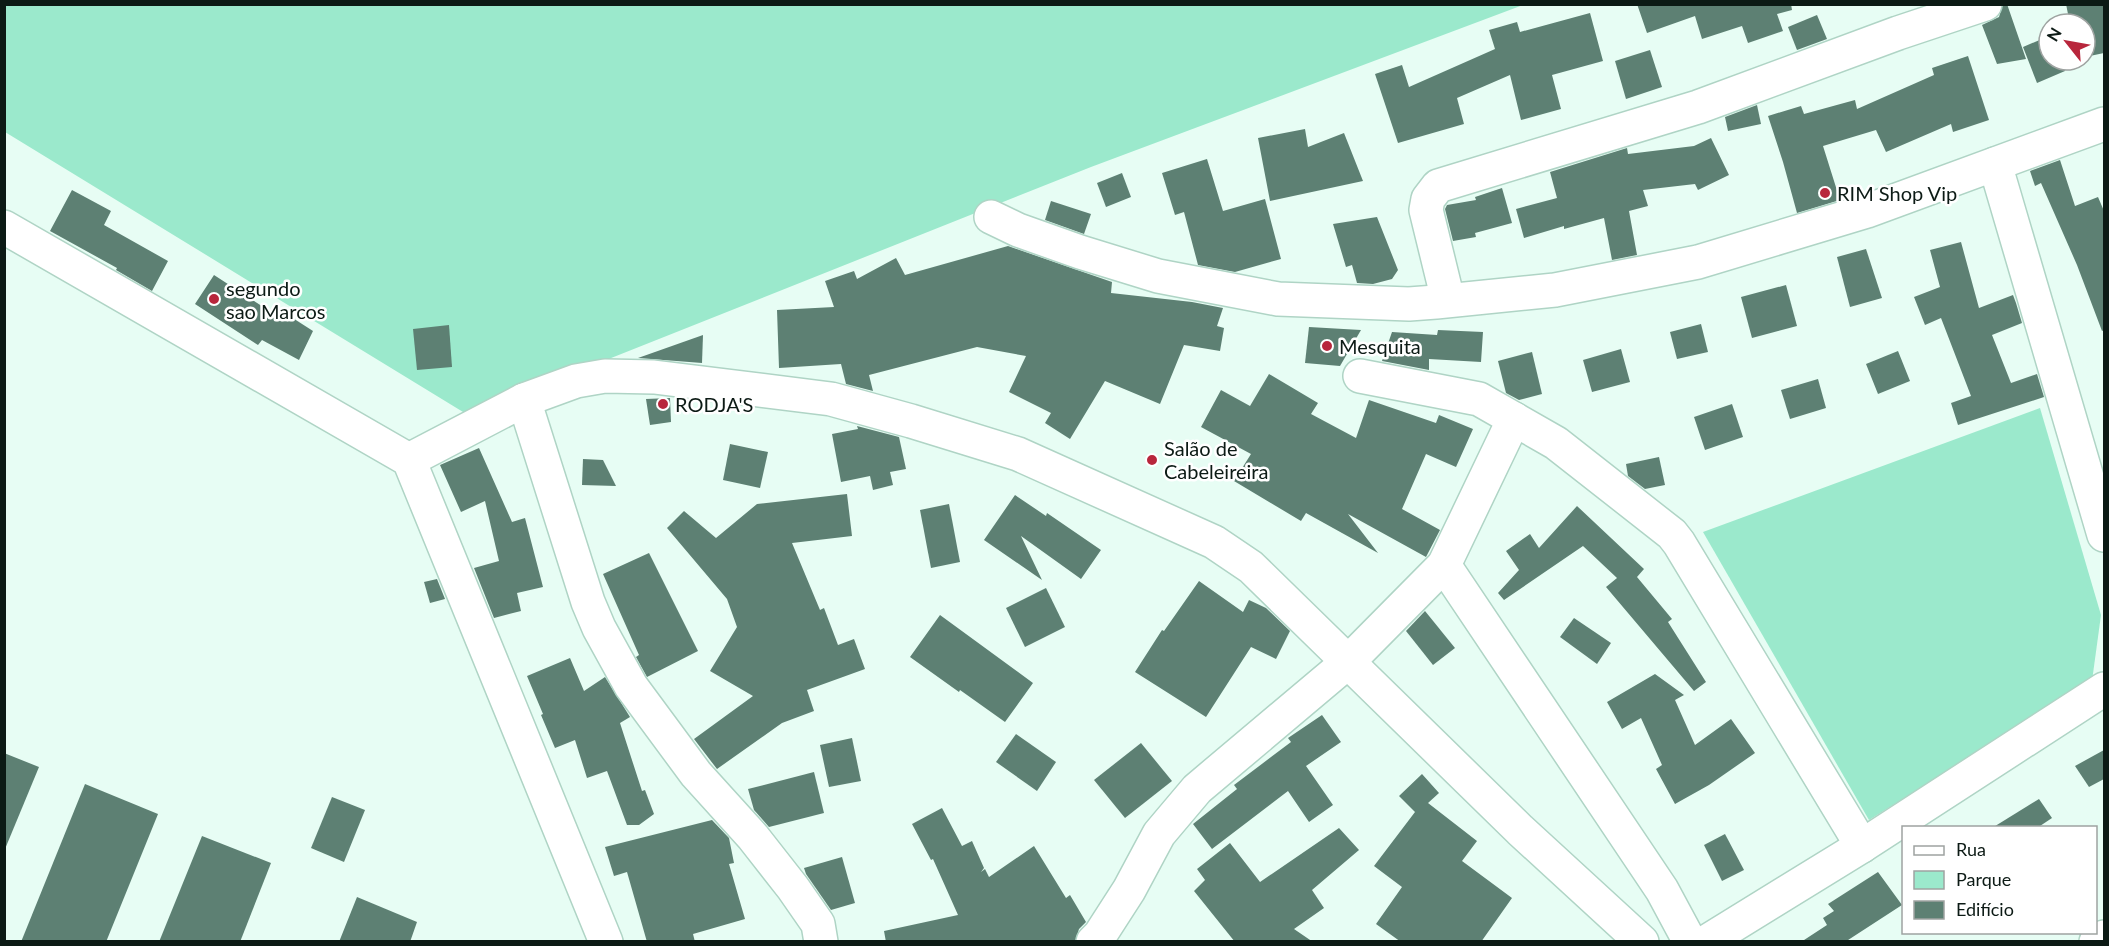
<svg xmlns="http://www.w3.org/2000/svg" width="2109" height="946" viewBox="0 0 2109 946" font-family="Lato,sans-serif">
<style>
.green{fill:#9be9cc}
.building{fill:#5d8073}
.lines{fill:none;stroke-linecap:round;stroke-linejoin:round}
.minor-casing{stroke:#afd4c5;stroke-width:36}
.minor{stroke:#fff;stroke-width:33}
.poi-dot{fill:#b8263c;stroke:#fff;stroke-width:2}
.labels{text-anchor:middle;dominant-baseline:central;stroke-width:5;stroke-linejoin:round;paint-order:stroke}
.poi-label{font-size:20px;fill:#0c1a15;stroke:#fff;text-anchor:start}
</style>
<rect width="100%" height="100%" fill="#e7fdf4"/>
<!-- green -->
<g class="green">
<path d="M4,5H1523L1091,167L468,415L5,132Z"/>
<path d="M2040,408L2101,615L2092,681L1869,820L1703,532Z"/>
</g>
<!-- building -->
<g class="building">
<path d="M1637,4H1791L1792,10L1777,14L1783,31L1748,43L1742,26L1702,39L1695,16L1647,33Z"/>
<path d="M2003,4H2007L2026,59L1997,64L1982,25L1999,17Z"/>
<path d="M2066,4H2104V53L2085,57V24H2070Z"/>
<path d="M1590,13L1603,61L1552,75L1561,109L1521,120L1510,75L1457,98L1464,124L1398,143L1375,74L1402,65L1409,87L1495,49L1489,30L1517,22L1520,32Z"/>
<path d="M1817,15L1827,39L1797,50L1788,27Z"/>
<path d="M2049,36V60H2069L2061,62L2065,71L2037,83L2023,47Z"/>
<path d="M1650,50L1662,87L1626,99L1615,61Z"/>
<path d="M1968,56L1989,120L1953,132L1951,124L1886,152L1876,130L1823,146L1840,200L1797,213L1783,162L1768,116L1801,106L1804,114L1855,100L1857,109L1934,75L1932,68Z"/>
<path d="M1757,105L1761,124L1728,131L1725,117Z"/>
<path d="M1305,129L1308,147L1344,133L1363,181L1270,201L1258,138Z"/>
<path d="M1711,138L1729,175L1698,190L1695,184L1643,190L1648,206L1629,211L1637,255L1612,260L1604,218L1564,229V226L1524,238L1516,209L1557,198L1550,172L1627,148L1628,154L1694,146Z"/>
<path d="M1207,159L1223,211L1265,199L1281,259L1235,272L1198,265L1184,212L1175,215L1162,173Z"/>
<path d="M2060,160L2075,206L2098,197L2104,211V330L2102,331L2077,265L2041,183L2035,186L2030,171Z"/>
<path d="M1122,173L1131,197L1106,207L1097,183Z"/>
<path d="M1502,188L1512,223L1475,233L1476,237L1453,241L1445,209L1447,205L1476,200L1475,197Z"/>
<path d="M72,190L111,211L104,225L168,261L152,291L116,270L117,268L50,231Z"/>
<path d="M1051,201L1091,214L1084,234L1045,220Z"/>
<path d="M1377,217L1398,270L1392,279L1373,284L1357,283L1352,265L1346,267L1333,224Z"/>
<path d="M1961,242L1979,308L2013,295L2016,303L2022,323L1992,335L2011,383L2037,374L2044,397L1958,425L1951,403L1971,396L1941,318L1925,325L1914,297L1940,287L1930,250Z"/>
<path d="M1008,246L1112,282L1111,293L1192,302L1223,308L1217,326L1224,328L1220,351L1184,345L1160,404L1105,381L1070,439L1045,423L1051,413L1009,392L1026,356L977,347L869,375L873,391L846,384L841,364L779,368L777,310L834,307L825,281L854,271L857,279L896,258L905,275Z"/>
<path d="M1866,249L1882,298L1850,307L1837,257Z"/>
<path d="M214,275L285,321L288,315L313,331L299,360L262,340L258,345L195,304Z"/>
<path d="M1786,285L1797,326L1752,338L1741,297Z"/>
<path d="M1701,324L1708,352L1677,359L1670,332Z"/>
<path d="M449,325L452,367L417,370L413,329Z"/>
<path d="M1309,327L1361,330L1340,366L1305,363Z"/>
<path d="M1438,330L1483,332L1481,362L1429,359V370L1382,361L1392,332L1437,335Z"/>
<path d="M703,335L702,363L638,358Z"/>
<path d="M1621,349L1630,382L1592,392L1583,360Z"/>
<path d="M1898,351L1910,381L1878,394L1866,364Z"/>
<path d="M1532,352L1542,394L1519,400L1506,393L1498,361Z"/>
<path d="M1269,374L1318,403L1311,414L1356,438L1369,400L1436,423L1439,415L1473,429L1456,467L1426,454L1402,509L1440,530L1426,557L1348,514L1378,553L1306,513L1301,521L1234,481L1251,454L1201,427L1221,390L1250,406Z"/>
<path d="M1818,379L1826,408L1790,419L1781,390Z"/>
<path d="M670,398L671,422L650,425L646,399Z"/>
<path d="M1732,404L1743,437L1705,450L1694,417Z"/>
<path d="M857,426L899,437L906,469L890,472L893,485L873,490L870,476L841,482L832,434L858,429Z"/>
<path d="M730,444L768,452L760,488L723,480Z"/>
<path d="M479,448L512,522L525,518L543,587L517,593L521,611L494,618L474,568L499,561L485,501L461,512L440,465Z"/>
<path d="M1659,457L1665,485L1645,489L1628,476L1626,464Z"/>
<path d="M583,459L603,460L616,486L582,485Z"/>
<path d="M847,494L852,536L792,543L820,610L824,608L838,645L854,639L865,669L807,690L814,711L782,723L717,769L694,739L753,696L710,671L737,627L727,599L667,528L684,511L716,538L757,504Z"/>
<path d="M1015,495L1046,516L1047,513L1101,550L1081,579L1021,536L1042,580L984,540Z"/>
<path d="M949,504L960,562L931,568L920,510Z"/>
<path d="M1577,506L1644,569L1637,577L1672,619L1668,622L1706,682L1694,691L1606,587L1617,578L1583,546L1504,600L1498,593L1519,570L1506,551L1530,534L1539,548Z"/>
<path d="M649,553L698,651L647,677L636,657L639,655L603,574Z"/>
<path d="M437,579L445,599L430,603L424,582Z"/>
<path d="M1199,581L1243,612L1249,600L1266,608L1290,631L1276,659L1251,647L1206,717L1135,672L1162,630L1164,631Z"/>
<path d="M1046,588L1065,627L1025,647L1006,608Z"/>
<path d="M1425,611L1455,648L1433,665L1406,631Z"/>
<path d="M940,615L1033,683L1005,722L960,690L959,692L910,657Z"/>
<path d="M1574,618L1611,643L1597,664L1560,637Z"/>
<path d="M570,658L584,691L605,677L630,717L620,723L642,791L645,790L654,814L639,825H627L607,771L587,778L575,740L555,748L541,715L543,714L527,676Z"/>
<path d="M1655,674L1684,695L1675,700L1695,745L1731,719L1755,753L1709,785L1675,804L1656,769L1662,765L1641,718L1622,729L1607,702Z"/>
<path d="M1322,715L1341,742L1306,766L1333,805L1309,822L1288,791L1212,849L1193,824L1237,789L1234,785L1291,742L1288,738Z"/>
<path d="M1016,734L1056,762L1037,791L996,762Z"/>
<path d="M852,738L861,781L829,787L820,745Z"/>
<path d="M1141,743L1172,781L1125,818L1094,780Z"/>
<path d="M2104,750V779L2089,787L2075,766Z"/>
<path d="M4,753L39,767L5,849L4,848Z"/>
<path d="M814,772L824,813L769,827L754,810L748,789Z"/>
<path d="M1422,774L1439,793L1428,803L1477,841L1462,861L1512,898L1481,942H1401L1376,924L1402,887L1374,866L1415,812L1399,796Z"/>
<path d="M85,784L158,814L106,942H21Z"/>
<path d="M332,797L365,810L344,862L311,848Z"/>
<path d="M2039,799L2052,818L2037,828H1992Z"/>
<path d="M942,808L962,846L972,841L984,868L981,872L985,869L989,877L1034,846L1066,898L1070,895L1086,922L1079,929L1075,942H886L884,931L958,915L933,859L931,860L912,824Z"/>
<path d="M712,820L729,838L734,863L729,864L745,919L693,934L695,942H647L627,872L614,876L605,847Z"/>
<path d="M1339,828L1359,850L1312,890L1324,908L1294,929L1313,942H1235L1194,891L1205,880L1197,869L1230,843L1260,882Z"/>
<path d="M1725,834L1744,870L1722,881L1704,845Z"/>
<path d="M202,836L271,863L240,942H159Z"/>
<path d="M842,857L855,903L831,910L806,874L804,868Z"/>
<path d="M1878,872L1902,905L1845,942H1801L1827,925L1823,918L1834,911L1828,904Z"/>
<path d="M357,897L417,922L410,942H339Z"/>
</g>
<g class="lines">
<!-- minor casing -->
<g class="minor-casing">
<g id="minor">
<path d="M1995,164L2104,535"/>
<path d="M991,217L1018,230L1080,252L1158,276L1278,299L1409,304L1436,302L1555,290L1698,262L1867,211L2104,124"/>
<path d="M4,227L409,460L606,942"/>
<path d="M1448,300L1426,210L1428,199L1438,186L1698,107L1898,33L1985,4"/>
<path d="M1360,376L1479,399L1556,443L1672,534L1679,543L1862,846"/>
<path d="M524,400L588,602L599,628L631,686L696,774L753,837L793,888L818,924L821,942"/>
<path d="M409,460L524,400L576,381L605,376L654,377L831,399L911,421L1018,454L1214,542L1251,567L1520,830L1642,942"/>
<path d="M1444,565L1662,890L1690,942"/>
<path d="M1093,942L1100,935L1129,890L1159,834L1197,789L1349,661L1444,565L1514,419"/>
<path d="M1706,942L1862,846L2104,689"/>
<path d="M2096,942L2104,937"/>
</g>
</g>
<!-- minor -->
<use href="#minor" class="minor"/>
</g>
<!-- markers -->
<g class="poi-dot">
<circle cx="1825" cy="193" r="6"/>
<circle cx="214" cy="299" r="6"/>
<circle cx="1327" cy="346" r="6"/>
<circle cx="663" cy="404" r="6"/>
<circle cx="1152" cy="460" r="6"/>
</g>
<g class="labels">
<!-- poi labels -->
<g class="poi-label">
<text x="1837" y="193">RIM Shop Vip</text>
<text x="226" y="288">segundo<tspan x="226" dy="23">sao Marcos</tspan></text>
<text x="1339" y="346">Mesquita</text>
<text x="675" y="404">RODJA'S</text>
<text x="1164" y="448">Salão de<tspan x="1164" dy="23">Cabeleireira</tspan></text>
</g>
</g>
<!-- border -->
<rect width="2109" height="946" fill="none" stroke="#0c1a15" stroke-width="12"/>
<!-- legend -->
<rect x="1902" y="826" width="195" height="108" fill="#ffffff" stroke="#9ea3a1" stroke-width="1.5"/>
<rect x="1914" y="846" width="30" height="9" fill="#ffffff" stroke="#9ea3a1" stroke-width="1.5"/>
<text x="1956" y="856" font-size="18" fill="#0c1a15">Rua</text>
<rect x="1914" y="871" width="30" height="18" fill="#9be9cc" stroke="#9ea3a1" stroke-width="1.5"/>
<text x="1956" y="886" font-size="18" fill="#0c1a15">Parque</text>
<rect x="1914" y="901" width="30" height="18" fill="#5d8073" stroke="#9ea3a1" stroke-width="1.5"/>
<text x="1956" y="916" font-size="18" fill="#0c1a15">Edifício</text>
<!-- north arrow -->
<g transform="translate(2067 42) rotate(301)"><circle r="28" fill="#ffffff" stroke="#9ea3a1" stroke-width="1.5"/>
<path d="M0-4.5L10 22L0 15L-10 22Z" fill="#b8263c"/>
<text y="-9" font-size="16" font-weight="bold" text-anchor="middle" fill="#0c1a15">N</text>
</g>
</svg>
